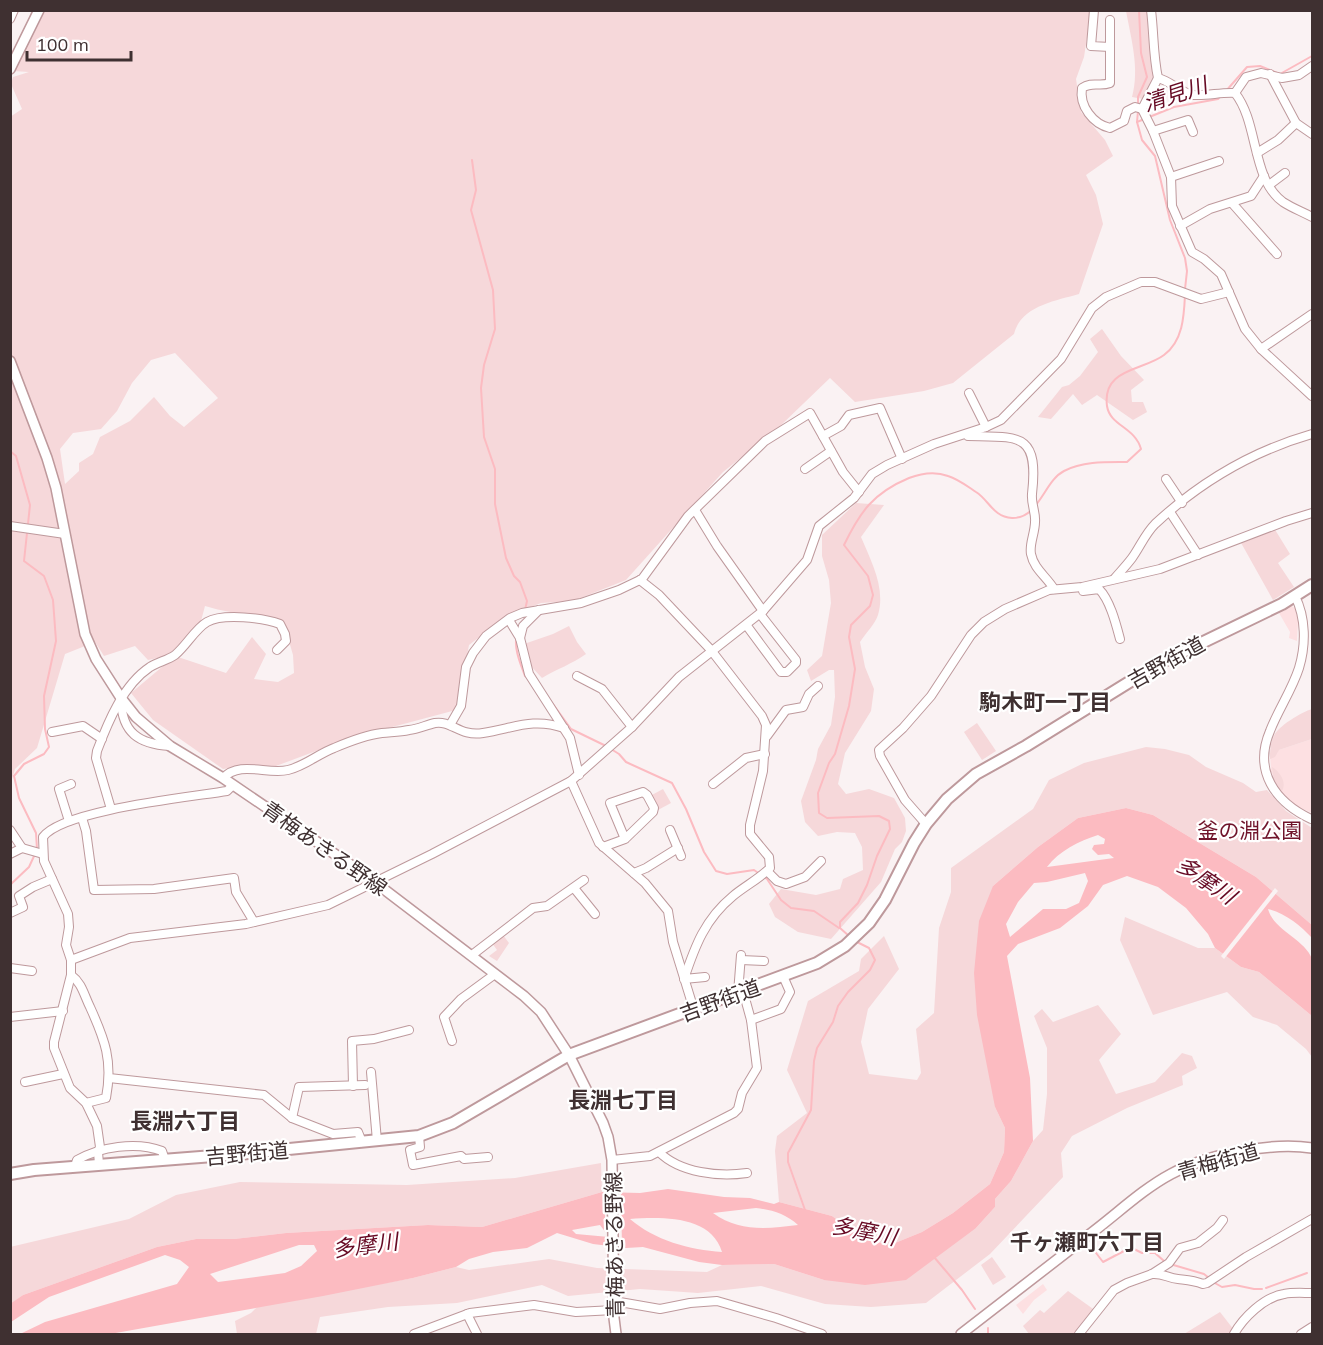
<svg xmlns="http://www.w3.org/2000/svg" width="1323" height="1345" viewBox="0 0 1323 1345" font-family="Mulish,'Noto Sans JP',sans-serif">
<style>
.built{fill:#fde0e2}
.green{fill:#f6d8da;fill-rule:evenodd}
.water{fill:#fcbbc1;fill-rule:evenodd}
.pier{fill:#faf2f3}
.lines{fill:none;stroke-linecap:round;stroke-linejoin:round}
.stream{stroke:#fcbbc1;stroke-width:2}
.minor-casing{stroke:#be999c;stroke-width:10}
.major-casing{stroke:#be999c;stroke-width:12}
.highway-casing{stroke:#be999c;stroke-width:14}
.minor{stroke:#fff;stroke-width:8}
.major{stroke:#fff;stroke-width:9}
.highway{stroke:#fff;stroke-width:10}
.labels{text-anchor:middle;dominant-baseline:central;stroke-width:4.5;stroke-linejoin:round;paint-order:stroke}
.street-label{font-size:21px;fill:#3f3031;stroke:#fff}
.park-label{font-size:21px;fill:#70142b;stroke:#fff}
.water-label{font-size:22px;font-style:italic;fill:#670a24;stroke:#fff}
.neighbourhood-label{font-size:22px;font-weight:bold;fill:#3f3031;stroke:#fff}
</style>
<rect width="100%" height="100%" fill="#faf2f3"/>
<!-- built -->
<g class="built">
<path d="M1290,605L1295,608L1298,621L1297,641L1289,638L1290,632L1279,613Z"/>
<path d="M1312,739V813L1296,806L1279,789L1271,771L1270,753Z"/>
<path d="M1043,1284L1047,1290L1034,1300L1023,1314L1016,1305Z"/>
</g>
<!-- green -->
<g class="green">
<path d="M44,11H1091L1084,57L1076,79L1081,112L1105,140L1113,156L1086,175L1096,195L1103,224L1079,294C1055,301 1021,306 1014,334L953,383L924,391L855,402L830,378L777,429L723,472L626,580L573,601L541,603L507,616L469,645L456,710L351,738L276,766H242L223,769L153,720L131,693L175,656L226,673L252,637L266,654L254,679L278,682L294,673L293,655L284,624C258,615 231,614 205,606L201,621L181,653L148,660L135,646L104,656L95,642L65,654L37,748L15,769L11,782L10,117L22,109L11,84L13,77L29,72L13,71ZM175,353L218,398L184,427L170,416L154,397L130,421L100,437L93,454L79,463V471L65,484L60,449L73,433L101,429L117,411L132,383L151,360Z"/>
<path d="M1126,11H1149L1153,76L1143,99L1132,97C1140,69 1131,38 1126,11Z"/>
<path d="M1102,329L1121,356L1144,380L1131,390L1132,402H1143L1147,412L1133,420L1097,395L1082,405L1073,394L1051,419L1038,417L1062,387L1069,385L1080,376L1098,352L1090,339Z"/>
<path d="M856,503L884,505L861,537C871,561 886,588 878,615C875,624 865,634 860,642L865,667L874,689L871,711L845,753L838,784L846,794L869,789L894,798L905,818L906,831L902,842L895,849L881,882L831,939L798,932L775,917L769,904L781,889L816,895L840,889L843,879L863,870L862,847L855,833L837,832L818,836L805,822L801,801L816,760L818,749L831,725L835,697L834,670H829L811,681L807,670L822,656L831,603L829,580L822,556V535Z"/>
<path d="M1274,528L1290,554L1278,563L1294,587L1273,600L1240,541Z"/>
<path d="M569,626L577,642L586,654C572,664 557,669 542,678L529,664L524,644L553,634Z"/>
<path d="M1312,709V739L1279,750L1275,757L1270,759C1270,752 1270,743 1274,736C1278,726 1302,712 1312,709Z"/>
<path d="M977,723L996,751L982,760L964,732Z"/>
<path d="M1146,747L1165,749L1189,755L1206,767L1243,783L1256,792L1267,790L1286,811L1312,828V925L1256,877L1153,815L1126,808L1078,818L1038,847L993,886L995,1107L1005,1128L1004,1152L990,1184L953,1213L922,1232L890,1245L864,1239L832,1216L779,1202L775,1151L777,1136L807,1113L787,1070L808,1001L859,971L861,959L884,936L899,969L868,1009L861,1042L869,1074L917,1080L921,1073L916,1029L934,1013L939,928L951,892V868L1033,809L1049,780L1084,763Z"/>
<path d="M1272,767C1280,772 1287,782 1282,791L1274,782Z"/>
<path d="M663,789L671,803L658,810L650,796Z"/>
<path d="M1125,917L1198,948H1215L1241,967L1259,972L1312,1016V1057L1306,1049L1277,1025L1253,1017L1227,992L1153,1015L1120,940Z"/>
<path d="M503,935L509,943L497,961L489,956L497,950L492,943Z"/>
<path d="M1098,1005L1121,1034L1099,1060L1116,1094L1155,1082L1182,1053L1192,1056L1197,1068L1182,1076L1183,1085L1127,1108L1072,1136L1061,1153L1063,1177L990,1254L926,1303L871,1307L825,1304L761,1286L698,1293L640,1289L568,1296L542,1285L457,1303L388,1307L320,1317L316,1334H237L235,1321L251,1313L258,1306L413,1278L456,1267L469,1270L549,1259L597,1268L707,1272L722,1265L774,1264L824,1280L976,1228L995,1207V1199L1011,1181L1033,1141L1043,1130L1047,1094V1048L1034,1016L1042,1009L1053,1022Z"/>
<path d="M601,1163L602,1192L482,1227L428,1225L286,1233L234,1239H196L157,1247L23,1295L11,1304L10,1247L129,1219L176,1195L240,1182L407,1185L515,1178Z"/>
<path d="M992,1257L1006,1277L993,1285L981,1265Z"/>
<path d="M1068,1291L1096,1311L1077,1334H1029L1023,1326L1040,1310L1044,1313Z"/>
<path d="M1220,1312L1234,1330L1232,1334H1184Z"/>
</g>
<!-- water -->
<path class="water" d="M1126,808L1153,815L1256,877L1312,925V938C1301,926 1285,913 1268,909C1274,931 1305,939 1312,959C1315,966 1312,1006 1312,1016L1259,972L1241,967L1215,948L1208,934L1186,908L1158,887L1127,876L1103,885L1088,906L1060,928L1018,944L1007,956L1030,1078L1033,1141L1011,1181L995,1199V1207L976,1228L906,1280L865,1285L824,1280L774,1264L722,1265L699,1262L643,1247L626,1248L593,1244L557,1233L527,1248L493,1252L469,1259L456,1267L413,1278L323,1296L110,1334H20L45,1322L177,1284L189,1267L180,1260L165,1255L49,1297L11,1322L10,1304L23,1295L157,1247L196,1239H234L286,1233L428,1225L482,1227L602,1192L640,1193L668,1189L724,1197L750,1198L774,1204L779,1202L832,1216L864,1239L890,1245L922,1232L953,1213L990,1184L1004,1152L1005,1128L995,1107L977,1015L974,973L979,921L993,886L1038,847L1078,818ZM1098,835L1105,839L1104,844L1094,845L1092,849L1098,855L1109,854L1114,858L1047,867C1059,851 1079,841 1098,835ZM1085,873L1088,881L1079,903L1066,909H1043L1010,937L1006,924L1018,902L1034,883L1047,882ZM756,1208C772,1210 786,1214 798,1225C767,1229 739,1232 713,1213ZM630,1219C661,1217 711,1215 722,1252C690,1250 654,1240 630,1219ZM600,1225L609,1237L576,1234L572,1230ZM299,1245H314L317,1251L301,1266L285,1273L218,1282L210,1274Z"/>
<!-- pier -->
<g class="pier">
<path d="M1275,888L1278,891L1224,959L1221,956Z"/>
<path d="M605,1189H621L622,1250L605,1248Z"/>
</g>
<g class="lines">
<!-- stream -->
<g class="stream">
<path d="M1226,91L1247,67L1260,66L1280,74L1312,56"/>
<path d="M1138,105V97L1147,77L1141,53L1139,10"/>
<path d="M1138,111L1137,122L1142,140L1155,156L1170,220L1185,258L1187,271L1185,289"/>
<path d="M1137,122L1174,107L1218,99L1222,95"/>
<path d="M472,160L476,190L471,210L493,290L495,329L484,365L481,388L484,437L495,469V504L506,558L514,576L520,582L527,601L525,610"/>
<path d="M10,451L16,456L30,505L24,561L44,576L53,600L56,641L44,696L45,729L49,747L44,754L24,764L14,776L19,798L36,833L37,849"/>
<path d="M517,635C513,647 521,665 525,676L528,677"/>
<path d="M550,700L571,729L606,746"/>
<path d="M611,749L619,754L626,762L672,783L686,809L704,852L716,871L727,874L754,870L767,879L781,900L791,908L814,911L839,928"/>
<path d="M10,885L29,867L35,854"/>
<path d="M849,936L840,928V922L858,903L867,885L877,856L890,829L889,821L879,816L827,818L819,813L818,793L829,763L835,754L849,706L855,669L849,637L851,625L870,606L873,595L868,576L844,545C860,512 873,493 909,478C922,473 935,471 948,476C958,479 967,486 976,492C989,500 993,517 1012,518C1039,519 1044,481 1064,471C1083,461 1107,462 1127,462L1141,449C1135,427 1110,426 1107,406C1102,368 1143,371 1164,355C1183,341 1184,316 1185,295"/>
<path d="M805,1210L788,1162V1153L811,1110L814,1061L817,1048L833,1022L838,1006L848,992L870,970L875,960L869,948L855,941"/>
<path d="M1093,1249L1103,1262L1124,1251L1134,1249L1142,1253H1155L1164,1261"/>
<path d="M934,1257L962,1290L975,1309"/>
<path d="M1170,1264L1204,1274L1209,1278"/>
<path d="M1213,1282L1222,1287L1235,1285L1254,1289H1262"/>
<path d="M1266,1288L1307,1273"/>
<path d="M988,1328V1334"/>
</g>
<!-- minor casing -->
<g class="minor-casing">
<g id="minor">
<path d="M1094,10L1091,46L1110,47"/>
<path d="M1151,10C1154,34 1153,55 1158,78"/>
<path d="M10,19L14,10"/>
<path d="M1110,20V83C1100,87 1092,81 1082,88C1079,106 1093,124 1110,128L1124,121L1127,111L1135,107L1142,109"/>
<path d="M1270,74L1296,123L1312,134"/>
<path d="M1235,93L1246,77L1261,73L1282,78L1299,75L1312,66"/>
<path d="M1153,131L1188,120L1193,132"/>
<path d="M1257,153L1278,140L1296,123"/>
<path d="M1171,177L1219,161"/>
<path d="M1269,185L1285,173"/>
<path d="M1232,203L1277,254"/>
<path d="M1312,217C1303,212 1292,208 1283,202C1251,179 1259,123 1235,93C1221,92 1208,96 1194,95C1180,93 1171,81 1158,78L1142,109L1153,131L1171,177L1172,206L1192,252L1204,259L1221,274L1245,329L1261,349L1312,396"/>
<path d="M1180,226L1210,209L1251,196L1264,176"/>
<path d="M1261,349L1312,314"/>
<path d="M969,393L986,427"/>
<path d="M823,436L841,426L849,415L880,408L902,459"/>
<path d="M968,436C1019,437 1039,432 1032,494C1031,504 1036,513 1035,522C1035,533 1029,544 1031,554C1034,569 1046,576 1054,589"/>
<path d="M805,469L831,451"/>
<path d="M1166,479L1182,503"/>
<path d="M695,510L717,546L763,611"/>
<path d="M1170,512L1198,555"/>
<path d="M10,526L65,534"/>
<path d="M1114,579C1120,572 1126,566 1132,558C1140,547 1145,534 1155,524C1200,482 1253,451 1312,434"/>
<path d="M640,580L659,595L711,650L762,716L766,725L763,771L750,825V834L769,857L770,868C759,879 745,886 733,896C705,919 695,946 684,979L705,977"/>
<path d="M1083,591L1099,589C1110,600 1116,624 1120,639"/>
<path d="M1295,596C1306,618 1306,645 1299,668C1292,690 1278,710 1270,731C1253,771 1275,802 1311,819"/>
<path d="M509,620L520,638L529,674L570,738L579,775"/>
<path d="M747,626L781,672H787L796,663V660L760,614"/>
<path d="M520,638L523,626L539,610"/>
<path d="M577,676L602,689L632,727"/>
<path d="M121,700C122,733 139,744 170,746"/>
<path d="M450,725L461,706L466,667L473,653L486,636L510,618L522,613L581,603L619,590L642,579L688,516L765,441L810,413L843,472L859,492"/>
<path d="M52,732L83,726L102,739"/>
<path d="M767,736L786,710L803,707L809,694L818,686"/>
<path d="M223,778C240,760 267,775 288,770C305,766 318,754 334,748C348,742 366,735 382,733C391,732 400,732 409,730C418,729 426,725 435,723C451,720 460,737 483,733C512,729 532,717 564,728"/>
<path d="M571,781L599,843L645,883L668,911L673,942L694,1010"/>
<path d="M713,784L746,758L765,754"/>
<path d="M111,809L96,758L97,751C108,722 123,685 150,667C158,662 168,660 175,655C187,645 195,629 207,622C223,613 264,618 280,624L285,634L286,641L277,650"/>
<path d="M82,818L86,831L94,890L154,889L234,878L236,892L254,922"/>
<path d="M69,821L59,789L71,784"/>
<path d="M926,824L905,800L880,756L879,750L903,728L931,696L971,635L984,622L1005,609L1049,590L1082,587L1160,569L1286,521L1312,513"/>
<path d="M10,830L22,848"/>
<path d="M670,830L681,856"/>
<path d="M603,847L625,839L653,812L654,808L647,795L643,792L610,803L625,839"/>
<path d="M10,854L22,848L43,854"/>
<path d="M767,871L777,881L786,884L805,877L821,861"/>
<path d="M634,873L646,868L678,848"/>
<path d="M574,888L595,914"/>
<path d="M10,913L23,907L19,896L33,887L52,879"/>
<path d="M472,955L533,908L547,906L584,880"/>
<path d="M71,960L130,938L246,924L328,905L432,854L571,781L632,727L679,677L763,611L807,560L819,526L854,498L872,474L887,465L934,444L986,427L1001,420L1061,359L1092,308L1106,297L1141,282H1155L1201,299L1229,292"/>
<path d="M741,960L764,961"/>
<path d="M10,968L32,971"/>
<path d="M71,975L54,1042V1048L70,1088L86,1103L97,1126L100,1147L98,1152L99,1164"/>
<path d="M738,993L741,955"/>
<path d="M10,1017L63,1011"/>
<path d="M751,1020L781,1009L790,992L783,976"/>
<path d="M452,1041L444,1017L461,999L495,974"/>
<path d="M371,1072L377,1141"/>
<path d="M109,1078L264,1095L292,1118L333,1134L358,1132L362,1142"/>
<path d="M25,1082L63,1074"/>
<path d="M353,1086L352,1041L374,1039L409,1030"/>
<path d="M86,1103L106,1098C113,1061 105,1040 90,1007C84,995 82,983 71,975V960L66,945L69,927L68,914L44,861L43,837C62,810 191,797 227,791L233,785"/>
<path d="M292,1118L299,1087L365,1085"/>
<path d="M419,1136L420,1147L410,1150L413,1165L461,1156L464,1159L488,1157"/>
<path d="M659,1152C680,1173 719,1177 747,1173"/>
<path d="M612,1160L650,1156L734,1113L738,1109L742,1093L757,1068L751,1020L743,991"/>
<path d="M75,1166L77,1160C100,1147 136,1141 162,1151L165,1160"/>
<path d="M1152,1274C1162,1273 1168,1278 1178,1279C1187,1280 1193,1280 1203,1284L1207,1283L1246,1257L1312,1219"/>
<path d="M614,1301L660,1309L690,1303L717,1301L776,1318L822,1334"/>
<path d="M467,1314L477,1334"/>
<path d="M414,1334L470,1313L534,1305L576,1312L614,1310"/>
<path d="M1079,1334L1114,1290L1127,1283L1152,1274L1169,1263L1180,1248L1198,1243L1217,1228L1223,1220"/>
<path d="M1234,1334C1243,1318 1264,1297 1284,1294C1293,1292 1303,1293 1312,1293"/>
<path d="M1301,1334L1312,1327"/>
</g>
</g>
<!-- major casing -->
<g class="major-casing">
<g id="major">
<path d="M10,69L39,10"/>
<path d="M10,361L47,458L56,488L85,634L96,659L121,698L136,717L170,746L223,778L364,874L524,996L541,1012L569,1055L603,1123L608,1137L612,1160L614,1318L616,1334"/>
<path d="M961,1334C1005,1300 1050,1265 1094,1231C1119,1212 1143,1189 1171,1174C1208,1154 1271,1142 1312,1148"/>
</g>
</g>
<!-- highway casing -->
<g class="highway-casing">
<path id="highway" d="M10,1174L34,1170L239,1154L419,1136L453,1123L569,1055L817,963L845,946L869,923L885,900L914,843L926,824L947,799L976,774L1026,746L1160,663L1282,604L1312,585"/>
</g>
<!-- minor -->
<use href="#minor" class="minor"/>
<!-- major -->
<use href="#major" class="major"/>
<!-- highway -->
<use href="#highway" class="highway"/>
</g>
<g class="labels">
<!-- street labels -->
<g class="street-label">
<text transform="translate(1166 662) rotate(-29)">吉野街道</text>
<text transform="translate(325 848) rotate(35)">青梅あきる野線</text>
<text transform="translate(720 1000) rotate(-20)">吉野街道</text>
<text transform="translate(247 1153) rotate(-5)">吉野街道</text>
<text transform="translate(1218 1161) rotate(-16)">青梅街道</text>
<text transform="translate(614 1245) rotate(-91)">青梅あきる野線</text>
</g>
<!-- park labels -->
<g class="park-label">
<text x="1250" y="830">釜の淵公園</text>
</g>
<!-- water labels -->
<g class="water-label">
<text transform="translate(1175 94) rotate(-18)">清見川</text>
<text transform="translate(1206 880) rotate(34)">多摩川</text>
<text transform="translate(864 1231) rotate(11)">多摩川</text>
<text transform="translate(365 1245) rotate(-7)">多摩川</text>
</g>
<!-- neighbourhood labels -->
<g class="neighbourhood-label">
<text x="1045" y="702">駒木町一丁目</text>
<text x="623" y="1100">長淵七丁目</text>
<text x="185" y="1121">長淵六丁目</text>
<text x="1087" y="1242">千ヶ瀬町六丁目</text>
</g>
</g>
<!-- border -->
<rect width="1323" height="1345" fill="none" stroke="#3f3031" stroke-width="24"/>
<!-- scale -->
<path d="M27 51v9h104v-9" fill="none" stroke="#3f3031" stroke-width="3"/>
<text x="36" y="51" font-size="18" fill="#3f3031" stroke="#ffffff" stroke-width="4.5" paint-order="stroke">100 m</text>
</svg>
